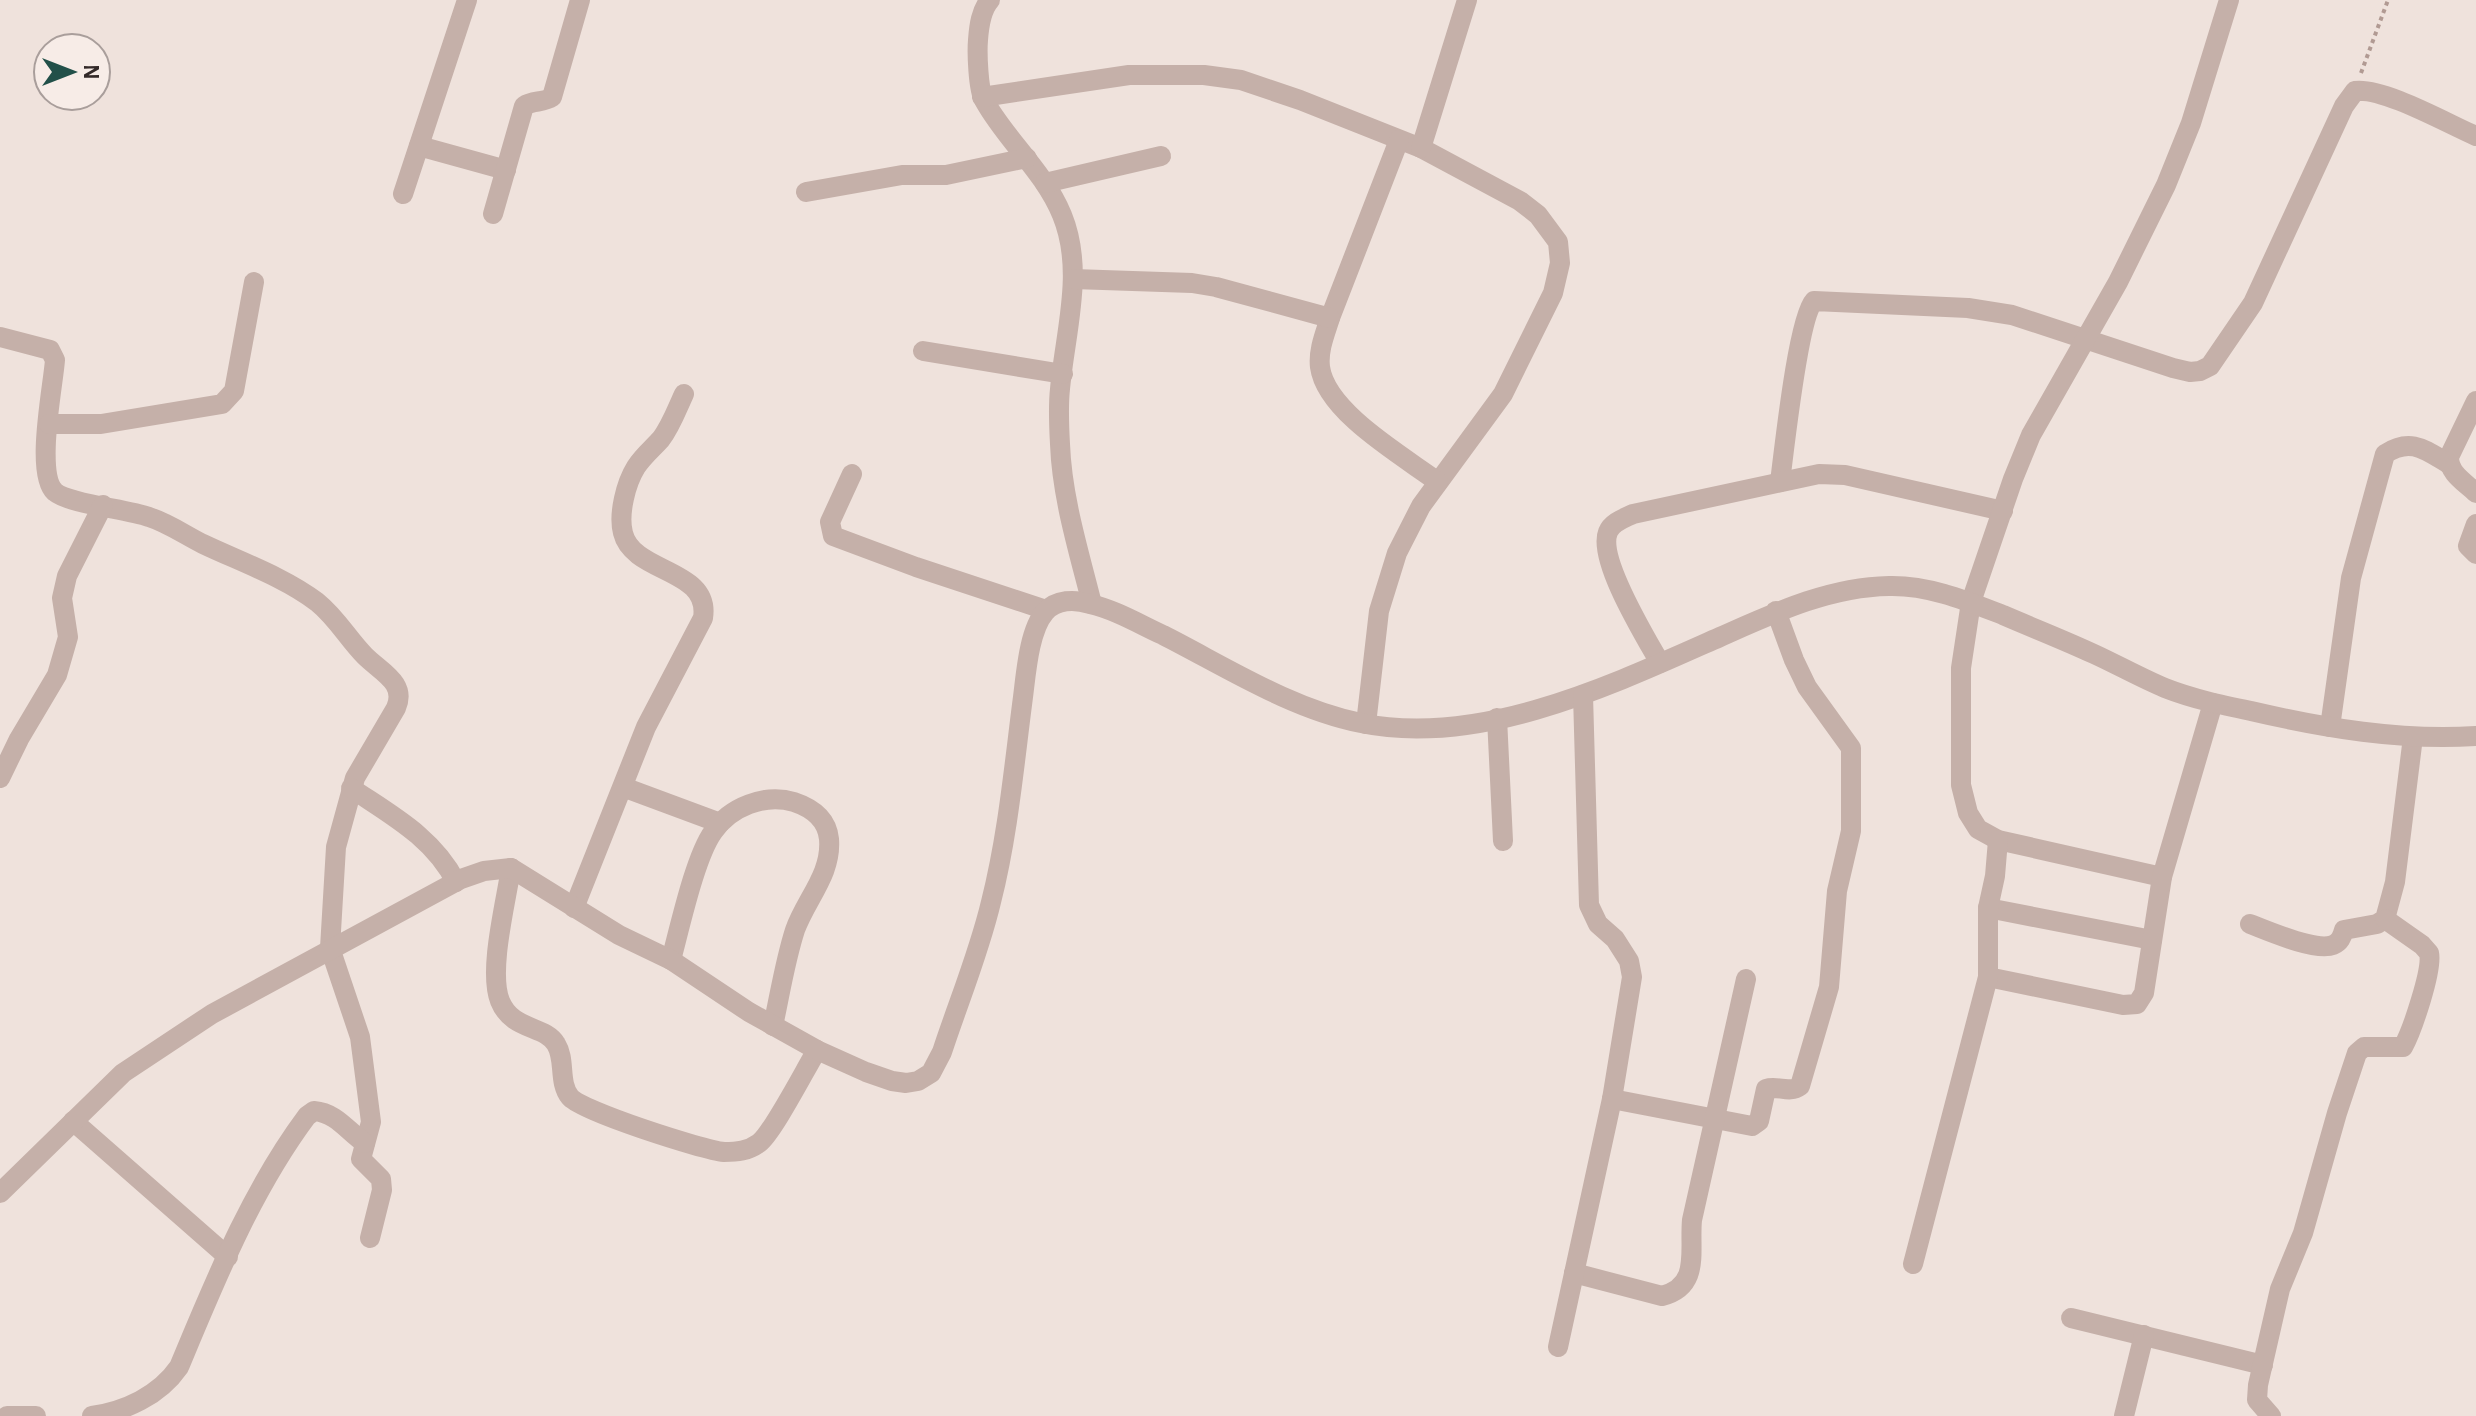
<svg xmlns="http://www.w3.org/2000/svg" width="2476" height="1416" viewBox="0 0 2476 1416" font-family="'Alegreya Sans',sans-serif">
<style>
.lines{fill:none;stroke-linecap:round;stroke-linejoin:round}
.path{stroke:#b19a93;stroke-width:4;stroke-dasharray:4 4;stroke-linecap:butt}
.minor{stroke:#c5b0a9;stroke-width:20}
</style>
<rect width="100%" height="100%" fill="#efe2dc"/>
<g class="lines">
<!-- path -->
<path class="path" d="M2361,73L2388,0"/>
<!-- minor -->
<g class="minor">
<path d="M990,0C981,10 979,26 978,40C977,52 978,89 984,100C1005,139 1044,171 1062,215C1085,271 1065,332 1060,389C1058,407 1059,426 1060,444C1062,498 1079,552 1092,604"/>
<path d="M982,97L1129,75H1204L1241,80L1300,100L1421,148L1520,201L1538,215L1558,242L1560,263L1553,293L1503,394L1421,506L1397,553L1379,611L1366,724"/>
<path d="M1399,140L1330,318C1325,334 1318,350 1320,367C1326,412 1403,456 1438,482"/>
<path d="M419,146L506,170"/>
<path d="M1421,148L1467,0"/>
<path d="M1045,183L1161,156"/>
<path d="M806,192L902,175H946L1027,158"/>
<path d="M403,194L467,0"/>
<path d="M493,214L524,106C533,100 543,103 552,97L580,0"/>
<path d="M1073,279L1192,283L1216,287L1330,318"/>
<path d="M0,337L50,350L55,360C53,387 35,474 55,492C69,504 127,509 149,517C168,523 185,535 203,544C241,562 284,577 317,602C337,618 348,639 365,656C381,672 407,683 396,708L355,778L336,847L330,948L360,1037L371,1122L361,1159L381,1179L382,1190L370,1238"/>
<path d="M923,351L1063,374"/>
<path d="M2476,401L2449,457C2449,474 2465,482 2476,493"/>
<path d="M49,424H101L222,404L234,391L254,282"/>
<path d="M852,474L830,522L833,536L916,567L1046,610"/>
<path d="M1780,482C1784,452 1798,318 1814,301L1968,308L2012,315L2173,368L2190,372L2200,371L2210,366L2253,303L2344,106L2355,91C2383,87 2448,124 2476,136"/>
<path d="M2476,524L2468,546L2476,554"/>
<path d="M1660,663C1646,638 1597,559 1608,532C1612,522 1625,518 1633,514L1819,474L1845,475L2003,511"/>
<path d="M1497,718L1503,841"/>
<path d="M2330,727L2351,578L2385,454C2411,437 2425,450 2449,464"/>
<path d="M0,778L19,739L57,675L68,637L62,598L67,576L103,505"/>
<path d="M623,787L720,823"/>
<path d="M351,788C391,815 433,837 456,882"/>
<path d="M511,868C506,902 488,971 500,1001C512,1031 545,1025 556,1044C566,1060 558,1082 570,1097C581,1111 703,1150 724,1152C737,1152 748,1151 759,1143C772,1134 806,1068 817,1050"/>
<path d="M2162,877L1998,840L1978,829L1968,813L1961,785V668L1971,602L2013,479L2031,435L2118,282L2166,185L2191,123L2229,0"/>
<path d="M574,908L646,727L703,618C711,568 633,574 623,533C618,514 626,483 636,467C643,456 653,448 661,439C671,426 677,409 684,394"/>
<path d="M1988,908L2152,940"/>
<path d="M2250,924C2268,931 2316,952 2333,945C2340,942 2342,937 2344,930L2377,924L2385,919L2395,882L2413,737"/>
<path d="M671,960C680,927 695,857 713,832C730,807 765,793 794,802C812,808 827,819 829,839C832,874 806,899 795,930C785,961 780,994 773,1026"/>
<path d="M1988,977L2123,1005L2137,1004L2144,993L2162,877L2213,703"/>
<path d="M1612,1099L1752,1126L1759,1121L1766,1089C1778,1085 1789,1094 1800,1086L1829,987L1837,891L1851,831V748L1807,687L1794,660L1776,611"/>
<path d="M73,1121L228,1257"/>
<path d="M0,1193L123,1073L212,1014L461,879L484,871L511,868L619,935L671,960L749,1012L817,1050L866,1072L892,1081L906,1083L918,1081L931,1073L942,1052C958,1003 979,953 991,902C1008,835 1014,766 1023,697C1026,674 1029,630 1045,612C1056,599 1075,599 1090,604C1116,610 1139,624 1163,635C1226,667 1291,709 1361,723C1480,748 1614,684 1720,637C1774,613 1829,587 1889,586C1929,585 1967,601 2003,615C2033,628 2064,640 2094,654C2118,665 2141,678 2165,688C2193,699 2222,705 2251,711C2324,728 2401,741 2476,736"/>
<path d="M1913,1264L1988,977V908L1995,876L1998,840"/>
<path d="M1574,1273L1662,1296C1701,1286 1689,1251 1692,1220L1746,979"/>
<path d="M2071,1318L2263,1365"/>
<path d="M1558,1347L1612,1099L1632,977L1629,961L1615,939L1598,924L1589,905L1583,695"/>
<path d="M7,1416H36"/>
<path d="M92,1416C125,1411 159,1396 179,1367C215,1281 251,1191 307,1116L314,1111C337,1113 347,1131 365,1143"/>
<path d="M2124,1416L2144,1335"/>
<path d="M2271,1416L2257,1400L2258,1385L2280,1289L2303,1233L2337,1113L2357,1053L2364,1047H2403C2412,1031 2433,969 2429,953L2422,945L2385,919"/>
</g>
</g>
<!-- north arrow -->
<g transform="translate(72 72) rotate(90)"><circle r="38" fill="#f7ece7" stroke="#a99e9b" stroke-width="2"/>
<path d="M0-6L14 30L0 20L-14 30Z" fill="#225049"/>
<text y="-12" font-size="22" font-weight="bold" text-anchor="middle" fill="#332928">N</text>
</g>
</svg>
